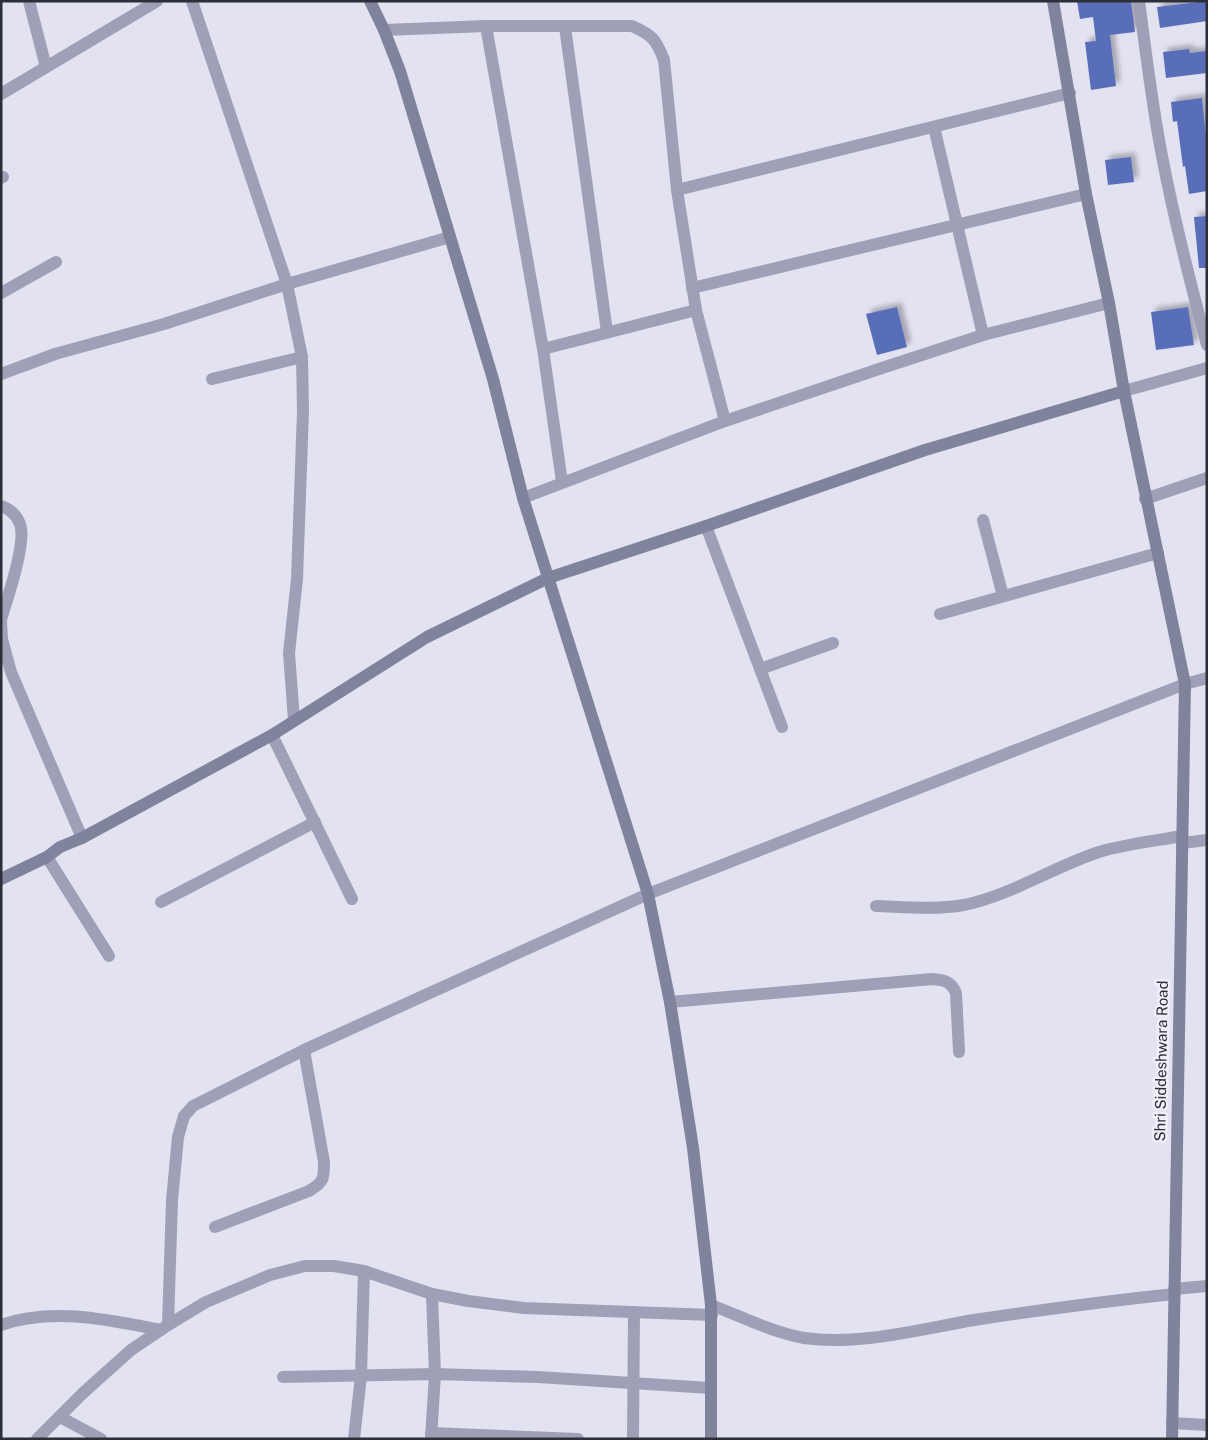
<svg xmlns="http://www.w3.org/2000/svg" width="1208" height="1440" viewBox="0 0 1208 1440" font-family="'Public Sans',sans-serif">
<style>
.building{fill:#586eb9;filter:url(#shadow)}
.lines{fill:none;stroke-linecap:round;stroke-linejoin:round}
.street{stroke:#9fa0b7;stroke-width:12}
.secondary{stroke:#80839c;stroke-width:12}
.labels{text-anchor:middle;dominant-baseline:central;stroke-width:5;stroke-linejoin:round;paint-order:stroke}
.street-label{font-size:15px;fill:#2c2e38;stroke:#efeef9}
</style>
<defs>
<filter id="shadow"><feDropShadow dx="4.5" dy="-4.5" stdDeviation="2.5" flood-color="#0004"/></filter>
</defs>
<rect width="100%" height="100%" fill="#e3e2f1"/>
<!-- building -->
<g class="building">
<path d="M1077,1H1131L1135,32L1110,35L1116,86L1091,90L1085,42L1096,41L1093,17L1080,19Z"/>
<path d="M1207,1V21L1160,28L1157,7Z"/>
<path d="M1189,49L1190,53L1206,51L1207,73L1166,78L1163,52Z"/>
<path d="M1202,98L1207,146V191L1189,194L1185,166L1183,167L1177,121L1173,122L1171,102Z"/>
<path d="M1131,157L1134,182L1108,185L1105,160Z"/>
<path d="M1207,216V268H1199L1194,217Z"/>
<path d="M897,307L907,347L877,355L866,314Z"/>
<path d="M1188,307L1194,345L1156,350L1151,312Z"/>
</g>
<g class="lines">
<!-- street -->
<g class="street">
<path d="M29,1L46,67"/>
<path d="M192,1L287,284L302,357L303,411L297,579L289,653L294,720"/>
<path d="M1139,1C1146,53 1152,105 1162,156C1174,219 1190,282 1207,345"/>
<path d="M486,26H632C652,35 656,39 664,60L677,190L696,310L543,349"/>
<path d="M565,27L607,332"/>
<path d="M384,30L486,26L543,349L562,482"/>
<path d="M1,94L157,1"/>
<path d="M934,127L983,335"/>
<path d="M1,178L3,177"/>
<path d="M677,190L1070,93"/>
<path d="M692,288L1086,194"/>
<path d="M1,293L56,262"/>
<path d="M696,310L725,421"/>
<path d="M1,374L55,354L164,324L287,284L450,237"/>
<path d="M212,379L302,357"/>
<path d="M1124,391L1207,368"/>
<path d="M523,498L725,421L882,368L983,335L1109,303"/>
<path d="M1145,499L1207,478"/>
<path d="M1,506C10,509 17,516 20,524C27,542 7,599 1,620"/>
<path d="M983,520L1003,596"/>
<path d="M706,526L782,727"/>
<path d="M940,614L1158,553"/>
<path d="M1,622L2,639L11,672L82,838"/>
<path d="M760,669L833,643"/>
<path d="M272,735L352,899"/>
<path d="M1182,843L1207,840"/>
<path d="M47,857L109,956"/>
<path d="M161,902L315,822"/>
<path d="M876,906C905,907 935,910 964,905C1012,895 1053,867 1099,852C1126,844 1155,841 1182,836"/>
<path d="M670,1002L932,979C944,980 951,981 956,993L959,1052"/>
<path d="M215,1227L309,1191C324,1182 324,1179 324,1162L304,1050"/>
<path d="M1174,1289L1207,1286"/>
<path d="M711,1305C740,1316 774,1333 804,1338C858,1346 921,1329 974,1320C1040,1310 1107,1301 1174,1294"/>
<path d="M1,1325C53,1307 109,1320 161,1330"/>
<path d="M168,1325L172,1200L178,1137L184,1116L193,1106L304,1050L648,894L1185,684L1207,678"/>
<path d="M283,1377L435,1374L538,1377L710,1388"/>
<path d="M60,1417L101,1439"/>
<path d="M1172,1423L1207,1425"/>
<path d="M431,1433L578,1439"/>
<path d="M37,1439L83,1393L131,1350L168,1325L206,1302L270,1275L305,1266H334L364,1271L432,1294L468,1301L524,1308L712,1315"/>
<path d="M354,1439L361,1376L364,1271"/>
<path d="M431,1439L435,1374L432,1294"/>
<path d="M633,1439L634,1312"/>
</g>
<!-- secondary -->
<g class="secondary">
<path d="M370,1L384,30L400,71L493,379L523,498L648,894L670,1002L693,1148L711,1305V1439"/>
<path d="M1053,1L1086,194L1109,303L1124,391L1185,684L1172,1439"/>
<path d="M1,879L47,857L60,847L82,838L272,735L427,637L548,578L706,526L925,450L1124,391"/>
</g>
</g>
<g class="labels">
<!-- street labels -->
<g class="street-label">
<text transform="translate(1161 1061) rotate(-89)">Shri Siddeshwara Road</text>
</g>
</g>
<!-- border -->
<rect width="1208" height="1440" fill="none" stroke="#2c2e38" stroke-width="5"/>
</svg>
